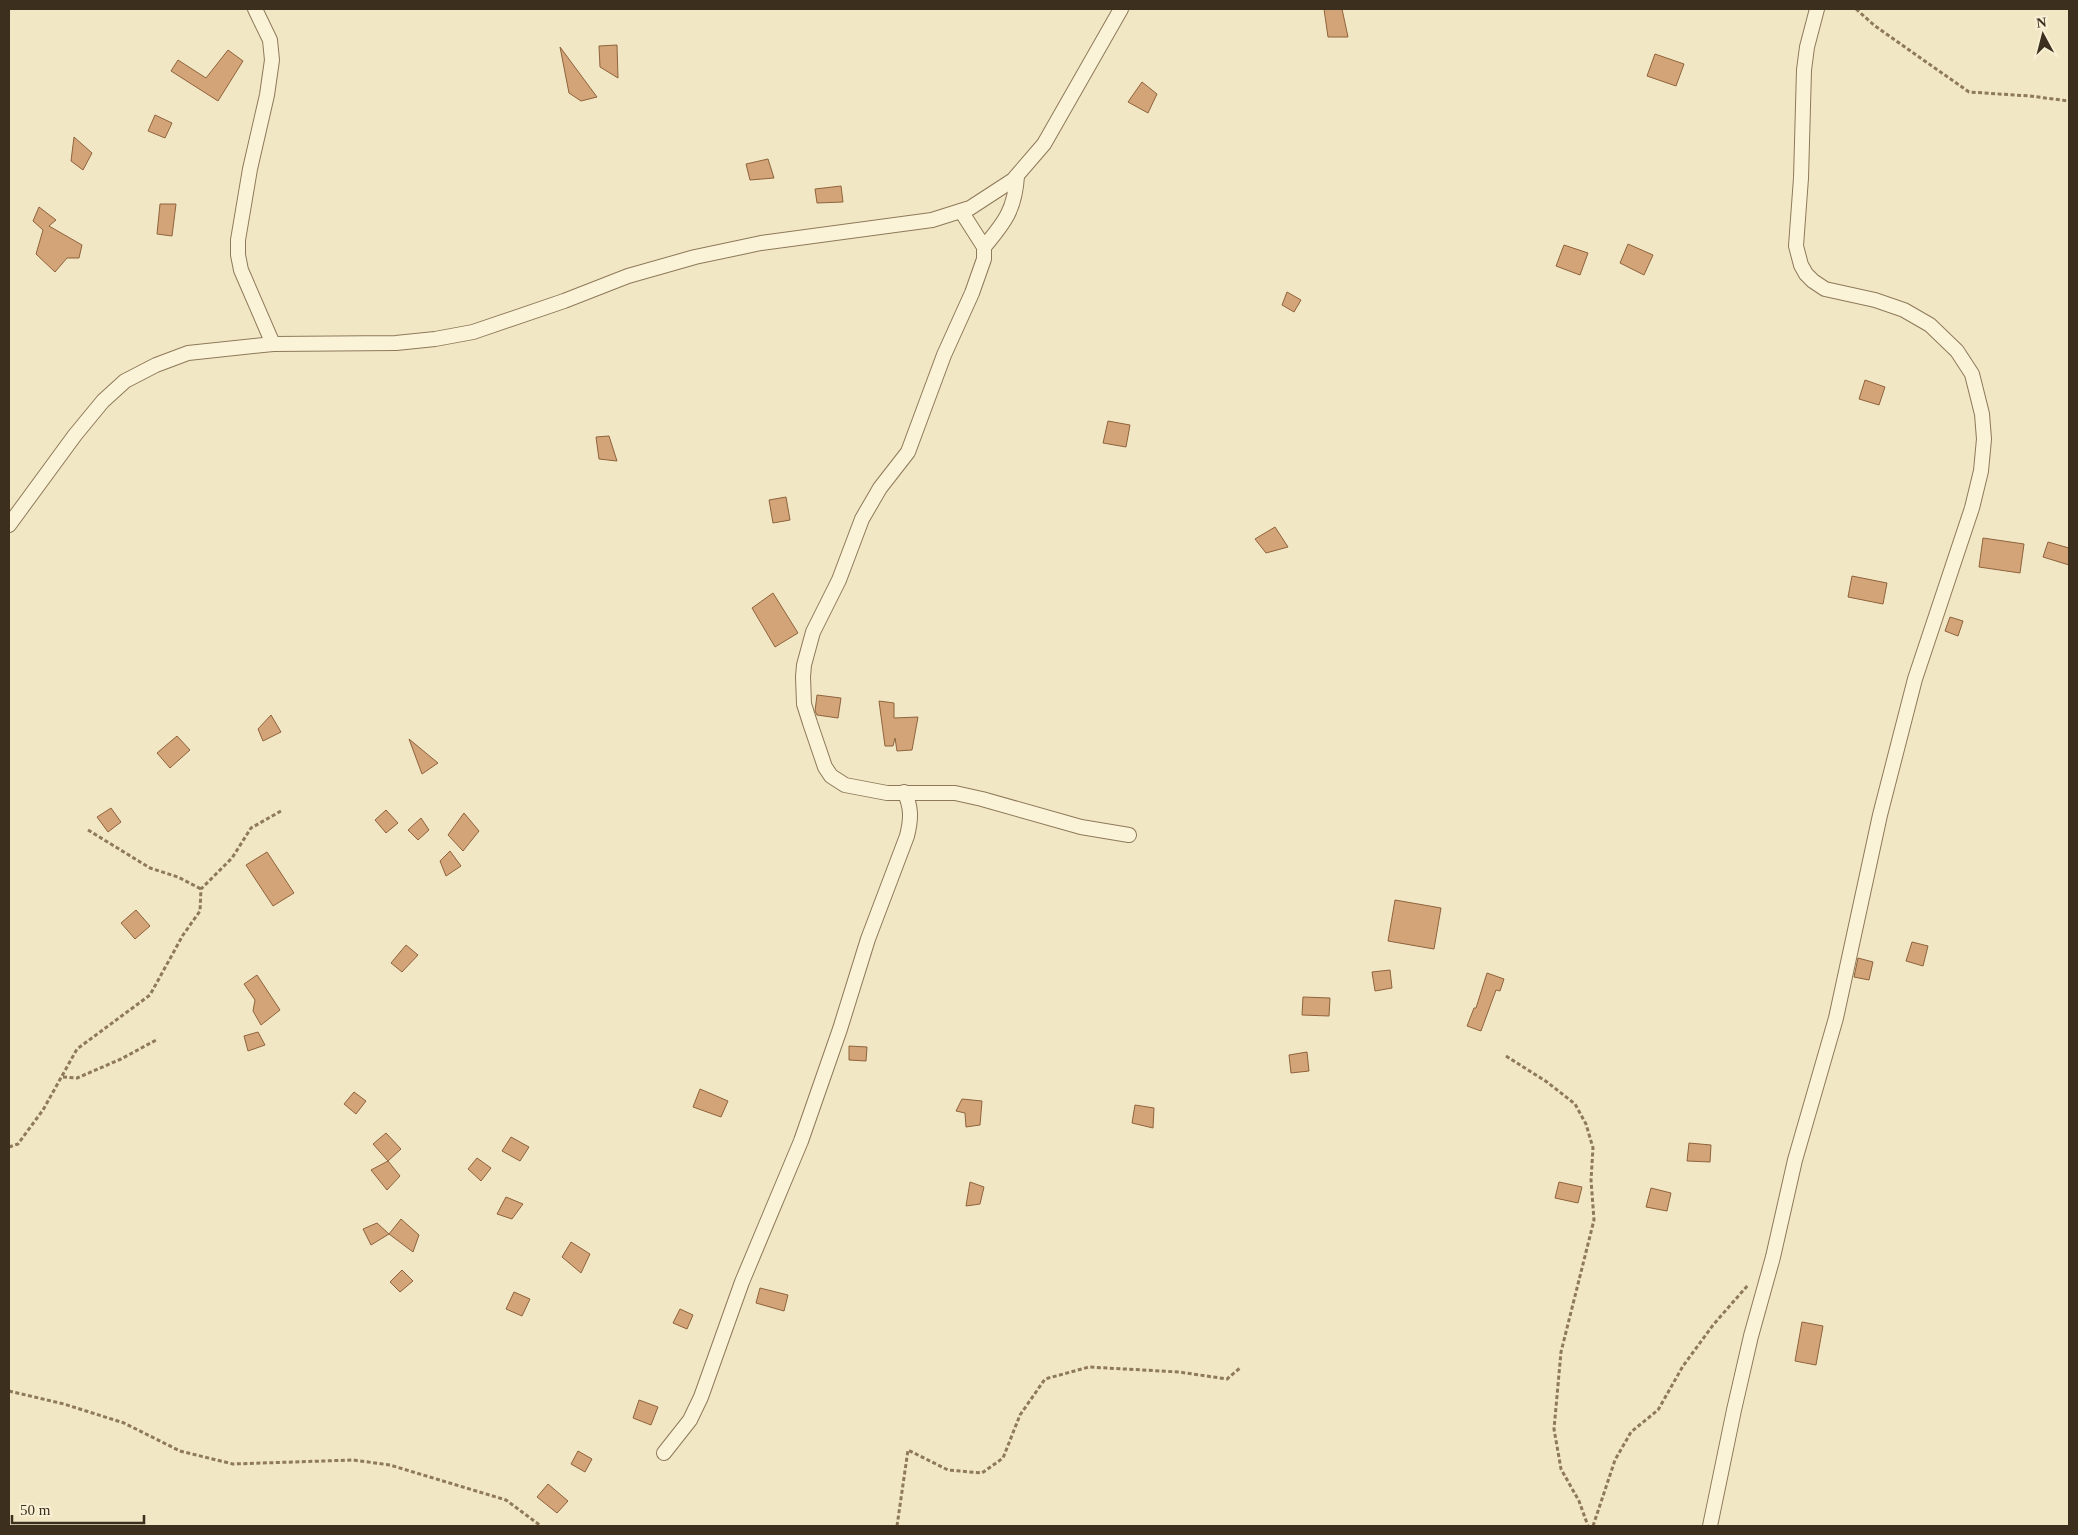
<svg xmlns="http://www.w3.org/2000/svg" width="2078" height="1535" viewBox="0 0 2078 1535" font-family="'Times New Roman',serif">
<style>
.building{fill:#d2a477;stroke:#8f633d}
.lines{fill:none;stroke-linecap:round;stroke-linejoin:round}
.minor-casing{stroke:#8e7959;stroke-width:16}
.path{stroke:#8e7959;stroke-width:3;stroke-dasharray:4 2.5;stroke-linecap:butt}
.minor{stroke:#fbf3d8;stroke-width:14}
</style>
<rect width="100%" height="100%" fill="#f1e7c4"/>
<!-- building -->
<g class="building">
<path d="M1324,9H1342L1348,37H1328Z"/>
<path d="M617,45L618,78L600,67L599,46Z"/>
<path d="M560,47L597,97L581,101L569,93Z"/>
<path d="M228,50L243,61L218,101L171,71L178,60L206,78Z"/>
<path d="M1655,54L1684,64L1676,86L1647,76Z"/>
<path d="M1142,82L1157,94L1148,113L1128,102Z"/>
<path d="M155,115L172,123L165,138L148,131Z"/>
<path d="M74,137L92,153L83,170L71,161Z"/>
<path d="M768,159L774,178L750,180L746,164Z"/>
<path d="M841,186L843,202L817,203L815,189Z"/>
<path d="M160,204H176L172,236L157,234Z"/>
<path d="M39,207L56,220L49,226L82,245L79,258H67L55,272L36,254L43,230L33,221Z"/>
<path d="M1628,244L1653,255L1644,275L1620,263Z"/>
<path d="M1564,245L1588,253L1580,275L1556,266Z"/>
<path d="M1287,292L1301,300L1294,312L1282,305Z"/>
<path d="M1865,380L1885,387L1879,405L1859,399Z"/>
<path d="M1108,421L1130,425L1126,447L1103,443Z"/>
<path d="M609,436L617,461L599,459L596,437Z"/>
<path d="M786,497L790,520L773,523L769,500Z"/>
<path d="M1275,527L1288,547L1266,553L1255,539Z"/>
<path d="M1983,538L2024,544L2020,573L1979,567Z"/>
<path d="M2048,542L2069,548V565L2043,557Z"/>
<path d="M1852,576L1887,583L1883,604L1848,597Z"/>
<path d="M773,593L798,633L775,647L752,608Z"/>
<path d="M1950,617L1963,621L1958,636L1945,631Z"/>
<path d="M817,695L841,698L838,718L817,715L815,711Z"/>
<path d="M879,701L894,703V718L918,717L912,750L897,751L895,738L893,746H885Z"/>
<path d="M271,715L281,732L263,741L258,729Z"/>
<path d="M177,736L190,750L170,768L157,753Z"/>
<path d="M409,739L438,763L422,774Z"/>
<path d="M111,808L121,822L108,832L97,817Z"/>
<path d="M386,810L398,823L386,833L375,820Z"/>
<path d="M464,813L479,831L463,851L448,835Z"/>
<path d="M421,818L429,830L418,840L408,830Z"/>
<path d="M450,851L461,866L446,876L440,861Z"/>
<path d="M267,852L294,893L273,906L246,865Z"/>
<path d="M1395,900L1441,908L1434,949L1388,941Z"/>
<path d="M136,910L150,926L135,939L121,923Z"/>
<path d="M1912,942L1928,946L1923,966L1906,961Z"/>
<path d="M406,945L418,955L402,972L391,963Z"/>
<path d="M1858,958L1873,962L1869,980L1854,977Z"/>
<path d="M1390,970L1392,988L1375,991L1372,972Z"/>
<path d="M1487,973L1504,979L1500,991L1496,990L1481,1031L1467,1026L1474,1008H1476Z"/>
<path d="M257,975L280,1010L261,1025L253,1011L255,1000L244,984Z"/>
<path d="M1303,997L1330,998L1329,1016L1302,1015Z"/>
<path d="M258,1032L265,1045L248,1051L244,1036Z"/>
<path d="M849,1046L867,1047L866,1061L849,1060Z"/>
<path d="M1307,1052L1309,1071L1291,1073L1289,1055Z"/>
<path d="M700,1089L728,1101L721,1117L693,1107Z"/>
<path d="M354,1092L366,1101L356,1114L344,1104Z"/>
<path d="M962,1099L982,1101L980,1125L966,1127L965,1113L956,1111Z"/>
<path d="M1135,1105L1154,1108L1153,1128L1132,1123Z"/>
<path d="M386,1133L401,1149L388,1161L373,1144Z"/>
<path d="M511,1137L529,1147L520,1161L502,1151Z"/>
<path d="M1689,1143L1711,1145L1710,1162L1687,1161Z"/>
<path d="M477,1158L491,1168L481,1181L468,1169Z"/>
<path d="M388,1161L400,1176L387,1190L371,1170Z"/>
<path d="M970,1182L984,1187L980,1204L966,1206Z"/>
<path d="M1559,1182L1582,1187L1578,1203L1555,1198Z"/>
<path d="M1651,1188L1671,1193L1667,1211L1646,1207Z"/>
<path d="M506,1197L523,1204L512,1219L497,1214Z"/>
<path d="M401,1219L419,1235L413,1252L389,1234Z"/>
<path d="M377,1223L389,1234L371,1245L363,1229Z"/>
<path d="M571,1242L590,1254L581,1273L562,1257Z"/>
<path d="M402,1270L413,1281L400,1292L390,1282Z"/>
<path d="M760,1288L788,1295L784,1311L756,1303Z"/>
<path d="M514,1292L530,1299L522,1316L506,1309Z"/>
<path d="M680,1309L693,1315L687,1329L673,1323Z"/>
<path d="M1802,1322L1823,1326L1816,1365L1795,1361Z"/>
<path d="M639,1400L658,1407L651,1425L633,1418Z"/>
<path d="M578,1451L592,1459L585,1472L571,1464Z"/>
<path d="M548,1484L568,1501L557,1513L537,1497Z"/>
</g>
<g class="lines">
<!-- minor casing -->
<g class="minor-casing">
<g id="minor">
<path d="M255,9L270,40L272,60L267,95L250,169L238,240V255L241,270L273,344"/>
<path d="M961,211L984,247V259L972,293L944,355L908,452L880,488L862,519L839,580L813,632L804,665L803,677L804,704L810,723L825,767L831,776L845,785L887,793H955L982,799L1081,827L1129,835"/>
<path d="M984,247C1005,222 1015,209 1017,176"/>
<path d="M9,525L75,435L103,401L125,381L156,365L188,353L273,344L396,343L435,339L473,332L564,301L628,276L695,257L761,243L932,220L970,208L1013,180L1044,144L1121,9"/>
<path d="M664,1453L690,1420L701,1397L742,1282L801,1141L840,1029L868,939L907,836C911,820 912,807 904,792"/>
<path d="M1710,1526L1734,1410L1751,1336L1773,1257L1795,1160L1836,1018L1880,815L1915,679L1972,508L1981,471L1984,439L1982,414L1972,374L1957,351L1930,325L1904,310L1875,300L1825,289L1813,281L1806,274L1801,265L1796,246L1801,178L1804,70L1807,47L1817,9"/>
</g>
</g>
<!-- path -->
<g class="path">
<path d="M1856,9L1875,26L1969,92L2030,96L2069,101"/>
<path d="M88,830L150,868L178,877L201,889"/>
<path d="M1506,1056L1547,1082L1575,1104L1586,1124L1593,1148L1591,1180L1594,1220L1561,1352L1554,1429L1561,1469L1579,1501L1588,1526"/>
<path d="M63,1077L77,1078L121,1059L158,1039"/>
<path d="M9,1147L18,1144L43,1110L77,1049L150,995L183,935L200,911L201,889L232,858L251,828L281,811"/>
<path d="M9,1391L64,1404L124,1423L180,1451L233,1464L353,1460L390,1465L506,1500L541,1526"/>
<path d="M897,1526L908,1450L948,1470L982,1473L1003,1458L1020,1415L1045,1379L1089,1367L1179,1372L1227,1379L1240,1368"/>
<path d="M1593,1526L1615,1460L1631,1432L1658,1410L1683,1366L1713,1325L1748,1285"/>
</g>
<!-- minor -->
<use href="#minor" class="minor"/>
</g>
<!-- border -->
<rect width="2078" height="1535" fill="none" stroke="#3d2f1e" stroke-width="20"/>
<!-- north arrow -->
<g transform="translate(2043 35) rotate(353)" stroke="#f8f0d5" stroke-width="4" paint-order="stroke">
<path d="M0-4L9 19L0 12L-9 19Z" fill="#3d2f1e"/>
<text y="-8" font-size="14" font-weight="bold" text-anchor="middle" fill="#3d2f1e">N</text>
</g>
<!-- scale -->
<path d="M12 1515v8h132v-8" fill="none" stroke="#3d2f1e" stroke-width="2.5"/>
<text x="20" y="1515" font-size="15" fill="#3d2f1e" stroke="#f8f0d5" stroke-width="4" paint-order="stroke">50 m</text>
</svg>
